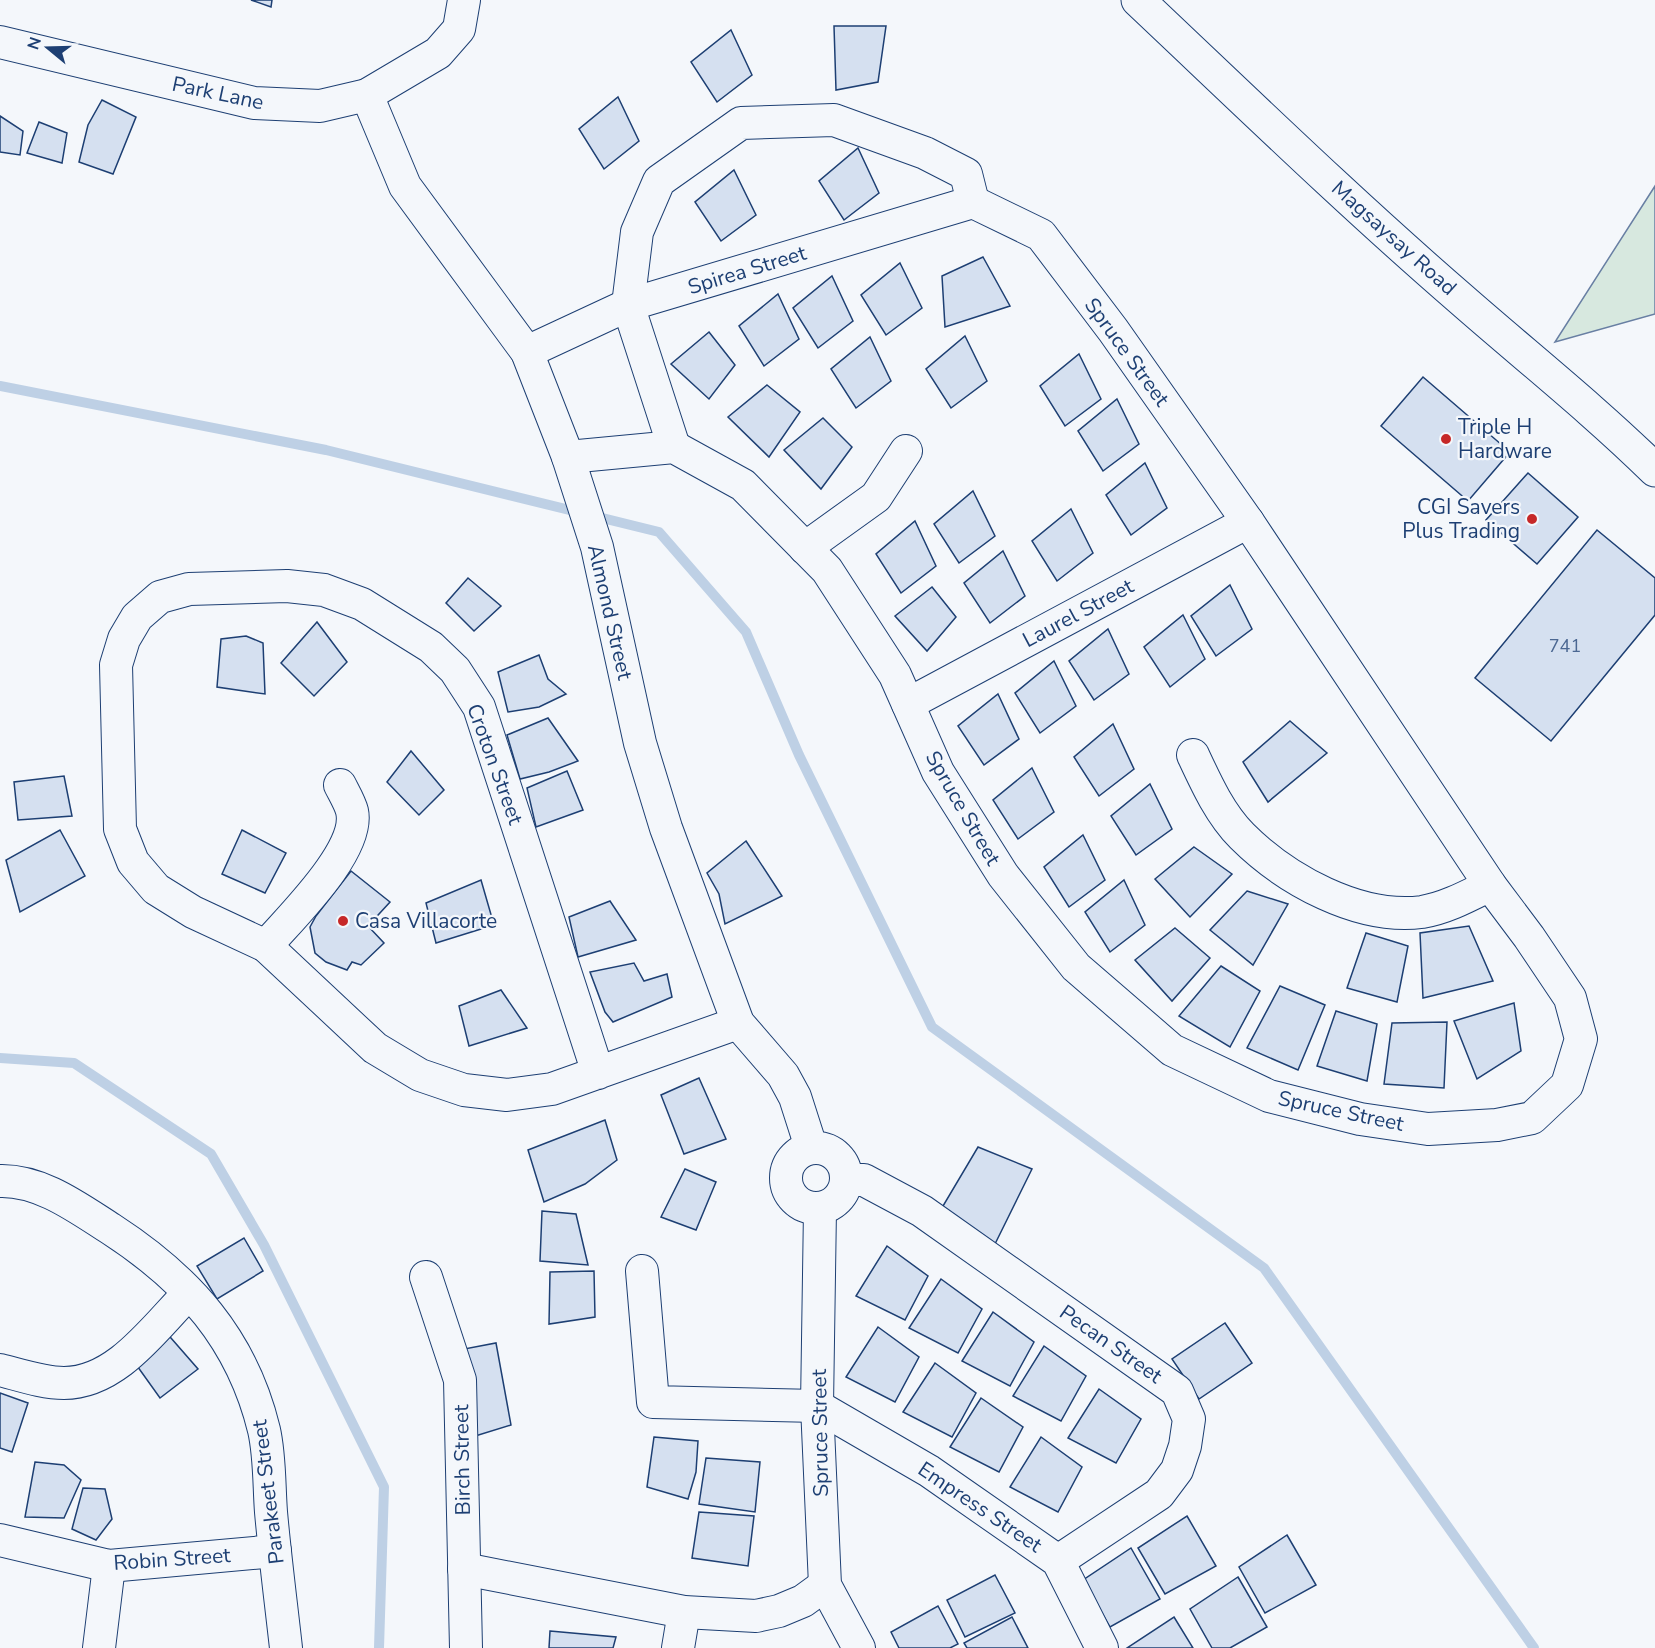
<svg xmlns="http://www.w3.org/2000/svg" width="1655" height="1648" viewBox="0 0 1655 1648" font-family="'Nunito Sans',sans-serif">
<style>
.green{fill:#d7e8df;stroke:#687fa3;stroke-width:1.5}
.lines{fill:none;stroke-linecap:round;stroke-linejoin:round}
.stream{stroke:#bed0e5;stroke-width:10}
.building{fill:#d5e0f0;stroke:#1d3f73;stroke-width:1.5}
.minor-casing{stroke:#1d3f73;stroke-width:34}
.secondary-casing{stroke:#1d3f73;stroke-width:35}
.minor{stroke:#f4f7fb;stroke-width:32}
.secondary{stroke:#f4f7fb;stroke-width:33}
.poi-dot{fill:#c62828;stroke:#f4f7fb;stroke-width:2}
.labels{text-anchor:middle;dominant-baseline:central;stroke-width:4.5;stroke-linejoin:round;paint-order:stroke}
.number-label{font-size:18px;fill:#4b6792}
.street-label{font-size:21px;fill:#1d3f73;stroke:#f4f7fb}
.poi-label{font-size:21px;fill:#1d3f73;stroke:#f4f7fb;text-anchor:start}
</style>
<rect width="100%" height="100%" fill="#f4f7fb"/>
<!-- green -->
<path class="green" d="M1655,186V314L1555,342Z"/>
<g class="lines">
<!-- stream -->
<g class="stream">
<path d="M0,386L326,450L659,532L746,632L799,755L932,1027L1264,1268L1534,1648"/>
<path d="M0,1058L74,1063L211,1154L264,1245L384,1487L379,1648"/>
</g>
</g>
<!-- building -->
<g class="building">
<path d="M251,0H272L271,7Z"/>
<path d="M834,26H886L878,82L836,90Z"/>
<path d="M731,30L752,75L717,102L691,62Z"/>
<path d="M618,97L639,141L604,169L579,129Z"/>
<path d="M102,100L136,117L113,174L79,162L88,125Z"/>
<path d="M0,116L23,131L20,155L0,152Z"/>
<path d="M39,122L67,133L62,163L27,153Z"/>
<path d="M858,148L879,193L844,220L819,181Z"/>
<path d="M734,170L756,215L721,241L695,202Z"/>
<path d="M983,257L1010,306L945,327L942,276Z"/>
<path d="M900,263L922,308L886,335L861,295Z"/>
<path d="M832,276L853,321L818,348L793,308Z"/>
<path d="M778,294L799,339L764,366L739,326Z"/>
<path d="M709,332L735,365L709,399L671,364Z"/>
<path d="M965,336L987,381L951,408L926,369Z"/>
<path d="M870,337L891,381L856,408L831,369Z"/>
<path d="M1079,354L1101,399L1065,426L1040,386Z"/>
<path d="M1423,377L1510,452L1468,501L1381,426Z"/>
<path d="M767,385L800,412L769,457L728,417Z"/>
<path d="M1117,399L1139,444L1103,471L1078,431Z"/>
<path d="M823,418L852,447L821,489L784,450Z"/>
<path d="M1145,463L1167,508L1131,535L1106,495Z"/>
<path d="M1528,473L1578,517L1537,564L1486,520Z"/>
<path d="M973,491L995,536L959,563L934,524Z"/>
<path d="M1071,509L1093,553L1057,581L1032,541Z"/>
<path d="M915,521L936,566L901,593L876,554Z"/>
<path d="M1597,530L1655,578V615L1551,741L1475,678Z"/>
<path d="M1003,551L1025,596L990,623L964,583Z"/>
<path d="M468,578L501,606L474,631L446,603Z"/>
<path d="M1230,585L1252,629L1216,656L1191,616Z"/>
<path d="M932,587L956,617L927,651L895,616Z"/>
<path d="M1183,615L1205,659L1170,687L1144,647Z"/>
<path d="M317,622L347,662L314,696L281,663Z"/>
<path d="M1108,629L1129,674L1094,700L1069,661Z"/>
<path d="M246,636L263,643L265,694L217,687L221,639Z"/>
<path d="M539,655L548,679L566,694L539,707L508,712L498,672Z"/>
<path d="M1054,661L1076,706L1040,733L1015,693Z"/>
<path d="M998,694L1019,739L984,765L958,726Z"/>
<path d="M548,718L578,761L549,772L520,779L507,735Z"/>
<path d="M1290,721L1327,753L1268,802L1243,762Z"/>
<path d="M1113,724L1134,769L1099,796L1074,757Z"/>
<path d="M411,751L444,790L419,815L387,782Z"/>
<path d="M1032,768L1054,812L1018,839L993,800Z"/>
<path d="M567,771L583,810L536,827L527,788Z"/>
<path d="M64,776L72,816L18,820L14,782Z"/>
<path d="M1150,784L1172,829L1136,855L1111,816Z"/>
<path d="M60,830L85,876L20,912L6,860Z"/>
<path d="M242,830L286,853L265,893L222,874Z"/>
<path d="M1083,835L1105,880L1069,907L1044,867Z"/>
<path d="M746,841L782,896L725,924L719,894L707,873Z"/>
<path d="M1194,847L1232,874L1190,917L1155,879Z"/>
<path d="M351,871L390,902L368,926L384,943L361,965L352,962L347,970L326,962L315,953L310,927L316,916Z"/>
<path d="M481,880L494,925L436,943L426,903Z"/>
<path d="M1124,880L1145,925L1110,952L1085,912Z"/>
<path d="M1247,891L1288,904L1253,965L1210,930Z"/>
<path d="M610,901L636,940L578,957L569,917Z"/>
<path d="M1469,926L1493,981L1423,998L1420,933Z"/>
<path d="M1175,928L1210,958L1172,1001L1135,960Z"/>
<path d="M1366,933L1408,946L1397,1002L1347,988Z"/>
<path d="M634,963L644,981L667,974L672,997L613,1022L605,1012L590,972Z"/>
<path d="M1221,966L1260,991L1230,1047L1179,1016Z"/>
<path d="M1280,986L1325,1005L1298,1070L1247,1048Z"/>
<path d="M501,990L527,1028L469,1046L459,1006Z"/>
<path d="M1514,1003L1521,1051L1477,1079L1454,1021Z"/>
<path d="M1336,1011L1377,1024L1367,1081L1317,1066Z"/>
<path d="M1447,1022L1444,1088L1384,1084L1392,1023Z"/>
<path d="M699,1078L726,1139L684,1154L661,1095Z"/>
<path d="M605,1120L617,1160L585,1184L544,1202L528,1150Z"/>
<path d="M978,1147L1032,1169L994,1246L940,1211Z"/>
<path d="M685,1169L716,1182L696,1230L661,1217Z"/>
<path d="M542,1211L576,1214L588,1265L540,1261Z"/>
<path d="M244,1238L263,1271L217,1299L197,1266Z"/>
<path d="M887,1246L928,1276L905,1320L856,1296Z"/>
<path d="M594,1271L595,1317L549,1324L550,1272Z"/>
<path d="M941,1279L982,1309L958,1353L909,1328Z"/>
<path d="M993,1312L1034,1342L1010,1386L962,1361Z"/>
<path d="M1225,1323L1252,1363L1199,1399L1172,1359Z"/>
<path d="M878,1327L919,1357L895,1402L846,1377Z"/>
<path d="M164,1330L198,1369L160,1398L135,1363Z"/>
<path d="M496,1343L511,1425L472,1437L464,1349Z"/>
<path d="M1044,1346L1086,1376L1061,1421L1013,1396Z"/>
<path d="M935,1363L976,1393L952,1437L903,1412Z"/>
<path d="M1099,1389L1141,1419L1116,1463L1068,1438Z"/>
<path d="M0,1393L28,1403L12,1452L0,1448Z"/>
<path d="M981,1398L1023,1427L999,1472L950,1447Z"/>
<path d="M654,1437L698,1441L696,1472L688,1499L647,1487Z"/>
<path d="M1041,1437L1082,1467L1058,1512L1010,1487Z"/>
<path d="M706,1458L760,1462L755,1512L699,1504Z"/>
<path d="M35,1462L64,1465L81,1480L64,1518L25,1517Z"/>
<path d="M83,1488L105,1489L112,1519L96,1540L72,1529Z"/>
<path d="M699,1512L754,1516L748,1566L692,1558Z"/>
<path d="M1187,1516L1216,1566L1165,1594L1138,1548Z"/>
<path d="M1287,1535L1316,1585L1265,1613L1239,1567Z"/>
<path d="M1131,1548L1160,1599L1110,1627L1083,1580Z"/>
<path d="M995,1575L1015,1613L965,1637L947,1600Z"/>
<path d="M1238,1577L1267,1627L1230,1648H1212L1190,1609Z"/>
<path d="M938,1606L958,1644L950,1648H899L891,1632Z"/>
<path d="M1012,1617L1028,1648H967L964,1643Z"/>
<path d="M1174,1617L1193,1648H1127Z"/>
<path d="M550,1631L616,1637L613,1648H549Z"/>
</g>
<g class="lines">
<!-- minor casing -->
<g class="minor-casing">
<g id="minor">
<path d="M0,42L254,103L320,106L367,95L438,53L459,29L464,0"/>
<path d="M367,95L405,186L527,352L568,457L597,547L640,743L666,828L738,1023L783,1075L795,1097L811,1147"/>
<path d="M527,352L628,305L973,202"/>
<path d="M674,447L628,305L637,232L659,181L741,123L834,120L925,153L966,174L973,202"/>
<path d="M568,457L674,447L743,485L827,570L895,675L938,772L1003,875L1076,967L1172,1050L1269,1096L1360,1119L1428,1129L1497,1125L1532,1118L1567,1085L1581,1039L1570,998L1529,937L1490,885L1248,522L1113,330L1041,235L973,202"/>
<path d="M805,548L876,497L906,451"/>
<path d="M908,704L1248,522"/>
<path d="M1193,755C1206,783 1220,814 1242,836C1286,880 1359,920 1422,912C1446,908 1468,896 1490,885"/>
<path d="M266,946C290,918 361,850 352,811C350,803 344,793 340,785"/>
<path d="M598,1073L479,707L455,670L431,647L362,604L324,590L287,586L189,589L160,597L137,617L124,639L116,665L120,829L133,862L156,889L193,912L266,946L375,1048L420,1075L464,1090L507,1095L552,1089L738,1023"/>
<circle cx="816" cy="1178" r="30"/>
<path d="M846,1180H864L922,1211L1177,1391L1189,1419L1185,1446L1177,1470L1159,1494L1058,1561"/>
<path d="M0,1181C41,1180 78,1208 111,1229C188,1279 242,1339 264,1430C270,1456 269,1486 271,1512C275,1557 281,1603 286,1648"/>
<path d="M820,1209L817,1406L825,1585L859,1648"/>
<path d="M642,1271L653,1402L817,1406L929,1471L1058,1561L1102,1648"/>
<path d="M426,1277L460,1380L466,1648"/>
<path d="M0,1370C20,1375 43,1383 64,1383C117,1383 155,1327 189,1293"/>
<path d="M0,1540L109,1566L275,1551"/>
<path d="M464,1569L684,1612L756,1616L779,1611L803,1601L825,1585"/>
<path d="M99,1648L109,1566"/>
<path d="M678,1648L684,1612"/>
</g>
</g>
<!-- secondary casing -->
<g class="secondary-casing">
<path id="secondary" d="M1138,0C1245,101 1350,203 1461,299C1526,356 1594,410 1655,470"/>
</g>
<!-- minor -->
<use href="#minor" class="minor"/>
<!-- secondary -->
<use href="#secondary" class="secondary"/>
</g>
<!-- markers -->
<g class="poi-dot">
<circle cx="1446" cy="439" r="6"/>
<circle cx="1532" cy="519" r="6"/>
<circle cx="343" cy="921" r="6"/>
</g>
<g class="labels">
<!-- number labels -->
<g class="number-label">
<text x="1565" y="646">741</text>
</g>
<!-- street labels -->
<g class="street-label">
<text transform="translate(218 93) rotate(12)">Park Lane</text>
<text transform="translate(1394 238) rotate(42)">Magsaysay Road</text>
<text transform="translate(747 270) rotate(-17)">Spirea Street</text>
<text transform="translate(1127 352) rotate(54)">Spruce Street</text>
<text transform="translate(610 612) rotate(77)">Almond Street</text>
<text transform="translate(1078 613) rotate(-28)">Laurel Street</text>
<text transform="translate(495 764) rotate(70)">Croton Street</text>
<text transform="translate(963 808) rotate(60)">Spruce Street</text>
<text transform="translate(1341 1111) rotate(12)">Spruce Street</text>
<text transform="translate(1111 1344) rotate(35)">Pecan Street</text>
<text transform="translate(820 1433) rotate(-91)">Spruce Street</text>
<text transform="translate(462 1460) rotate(-91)">Birch Street</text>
<text transform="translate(268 1492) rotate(-97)">Parakeet Street</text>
<text transform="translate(980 1507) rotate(34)">Empress Street</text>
<text transform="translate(172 1559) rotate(-4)">Robin Street</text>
</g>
<!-- poi labels -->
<g class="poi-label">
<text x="1458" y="427">Triple H<tspan x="1458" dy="24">Hardware</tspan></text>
<text x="1520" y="507" text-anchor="end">CGI Savers<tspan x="1520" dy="24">Plus Trading</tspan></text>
<text x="355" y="921">Casa Villacorte</text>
</g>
</g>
<!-- north arrow -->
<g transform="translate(48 48) rotate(289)" stroke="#f4f7fb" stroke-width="4.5" paint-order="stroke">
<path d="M0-4.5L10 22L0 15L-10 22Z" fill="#1d3f73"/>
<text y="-9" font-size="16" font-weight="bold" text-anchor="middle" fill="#1d3f73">N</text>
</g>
</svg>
